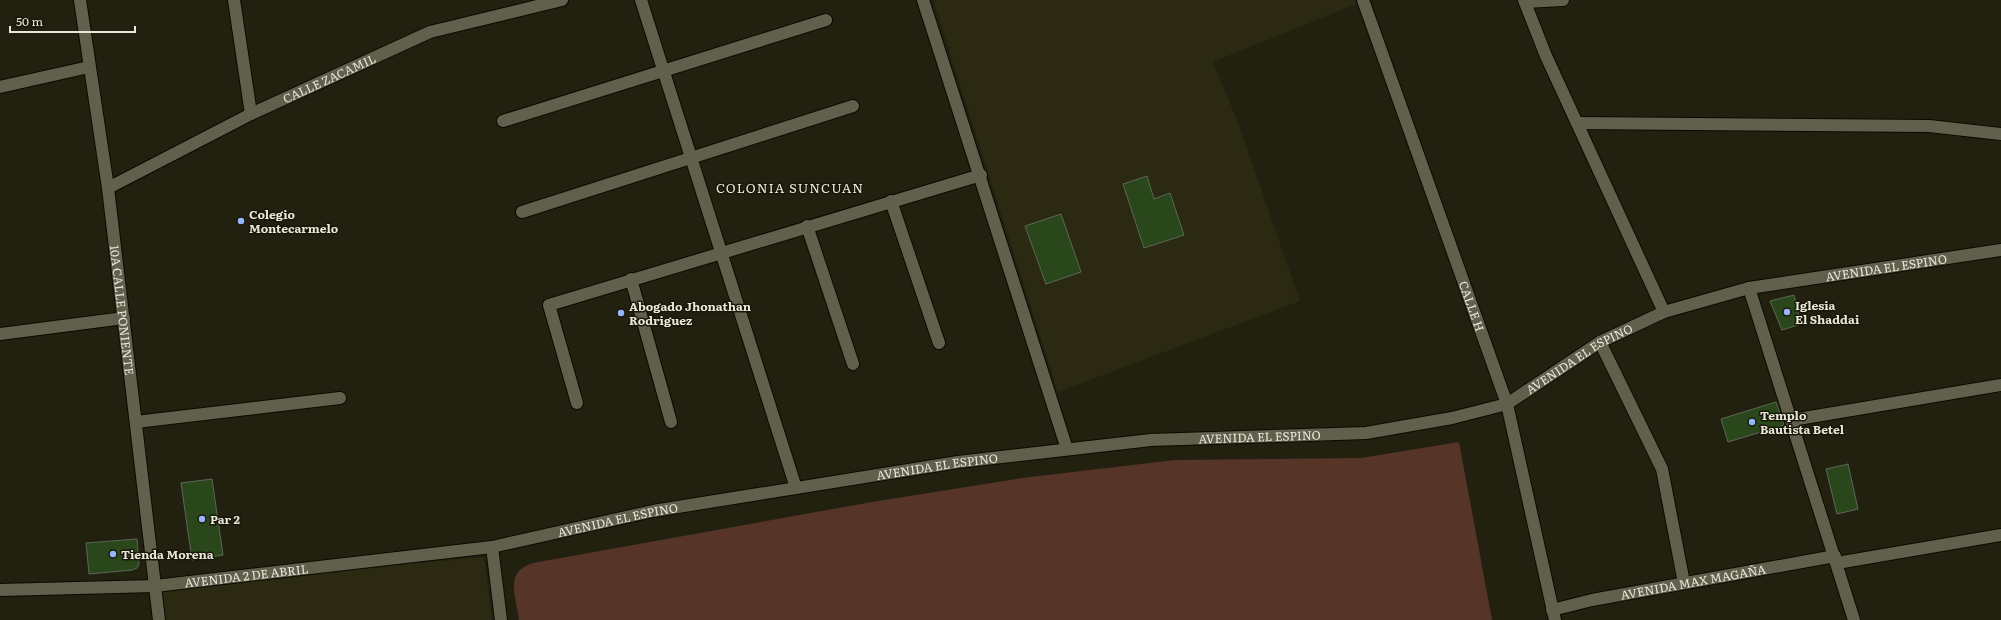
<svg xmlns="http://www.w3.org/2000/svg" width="2001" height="620" viewBox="0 0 2001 620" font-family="Literata,serif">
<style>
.built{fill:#2b2911}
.green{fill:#563428}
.building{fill:#2a471c;stroke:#5c6757}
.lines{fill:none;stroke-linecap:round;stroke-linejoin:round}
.minor-casing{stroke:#0c0a00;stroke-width:14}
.minor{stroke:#61604d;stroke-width:12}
.poi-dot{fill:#95b6fd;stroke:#191807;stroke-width:1.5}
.labels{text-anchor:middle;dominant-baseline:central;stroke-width:3;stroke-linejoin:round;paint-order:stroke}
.street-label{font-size:12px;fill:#e8e7dc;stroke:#191807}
.poi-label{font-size:12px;font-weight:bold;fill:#e8e7dc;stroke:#191807;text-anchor:start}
.neighbourhood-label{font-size:13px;letter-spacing:1px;fill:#e8e7dc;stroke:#191807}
</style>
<rect width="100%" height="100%" fill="#222110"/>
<!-- built -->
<g class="built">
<path d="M933,0H1355L1356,4L1213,62L1237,120L1300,301L1058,392Z"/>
<path d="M484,557L492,620H162L155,587Z"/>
</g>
<!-- green -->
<path class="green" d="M1459,442L1492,620H519C516,595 504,572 533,563L872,502L1022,478L1175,460L1361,458Z"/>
<!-- building -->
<g class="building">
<path d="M1147,176L1154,199L1170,193L1184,235L1144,248L1123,184Z"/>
<path d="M1061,214L1081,272L1046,284L1025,226Z"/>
<path d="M1794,295L1801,324L1782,330L1770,301Z"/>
<path d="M1776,402L1784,425L1728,442L1721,419Z"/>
<path d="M1848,464L1858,509L1837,514L1826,469Z"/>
<path d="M212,479L223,555L192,560L181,483Z"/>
<path d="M137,539L139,564L137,568L132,570L89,574L86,543Z"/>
</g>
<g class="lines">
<!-- minor casing -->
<g class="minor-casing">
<g id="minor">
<path id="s1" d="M80,0L108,188L159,620"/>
<path d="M234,0L251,114"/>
<path d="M641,0L796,488"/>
<path d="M923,0L1067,449"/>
<path id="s2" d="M1363,0L1507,404L1555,620"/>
<path d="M1524,0L1546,56L1664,312"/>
<path d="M1525,2L1563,0"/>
<path d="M0,87L89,67"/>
<path d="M503,121L826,20"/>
<path d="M1577,123L1929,126L2001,134"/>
<path id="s3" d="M108,188L251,114L430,32L562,0"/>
<path d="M891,201L939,343"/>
<path d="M522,212L853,106"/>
<path d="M807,226L853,364"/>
<path d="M631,279L671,422"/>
<path d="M1749,288L1854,620"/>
<path d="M0,334L124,318"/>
<path d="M1600,342L1662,469L1684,583"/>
<path d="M577,403L549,305L981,175"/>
<path d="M1792,420L2001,385"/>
<path d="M136,422L340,398"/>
<path d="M492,547L501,620"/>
<path d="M1837,563L2001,535"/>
<path id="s4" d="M0,590L155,586L492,547L653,511L958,462L1151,440L1366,433L1452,418L1507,404L1600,342L1664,312L1749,288L2001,250"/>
<path id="s5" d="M1552,610L1592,600L1835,556"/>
</g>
</g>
<!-- minor -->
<use href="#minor" class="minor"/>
</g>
<!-- markers -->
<g class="poi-dot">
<circle cx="241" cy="221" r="4"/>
<circle cx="1787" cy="312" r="4"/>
<circle cx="621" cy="313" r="4"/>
<circle cx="1752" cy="422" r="4"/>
<circle cx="202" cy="519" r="4"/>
<circle cx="113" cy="554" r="4"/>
</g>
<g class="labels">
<!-- street labels -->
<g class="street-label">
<text stroke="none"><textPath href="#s3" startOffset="247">CALLE ZACAMIL</textPath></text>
<text stroke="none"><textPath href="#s4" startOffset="1931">AVENIDA EL ESPINO</textPath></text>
<text stroke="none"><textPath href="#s2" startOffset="325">CALLE H</textPath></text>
<text stroke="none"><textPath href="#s1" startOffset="313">10A CALLE PONIENTE</textPath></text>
<text stroke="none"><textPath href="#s4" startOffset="1607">AVENIDA EL ESPINO</textPath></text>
<text stroke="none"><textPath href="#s4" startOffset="1271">AVENIDA EL ESPINO</textPath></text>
<text stroke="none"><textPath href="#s4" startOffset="947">AVENIDA EL ESPINO</textPath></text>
<text stroke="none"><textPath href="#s4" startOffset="623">AVENIDA EL ESPINO</textPath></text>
<text stroke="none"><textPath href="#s4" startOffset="247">AVENIDA 2 DE ABRIL</textPath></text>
<text stroke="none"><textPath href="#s5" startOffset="144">AVENIDA MAX MAGAÑA</textPath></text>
</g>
<!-- poi labels -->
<g class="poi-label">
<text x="249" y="214">Colegio<tspan x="249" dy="14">Montecarmelo</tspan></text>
<text x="1795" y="305">Iglesia<tspan x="1795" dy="14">El Shaddai</tspan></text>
<text x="629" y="306">Abogado Jhonathan<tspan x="629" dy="14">Rodriguez</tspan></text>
<text x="1760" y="415">Templo<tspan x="1760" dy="14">Bautista Betel</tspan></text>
<text x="210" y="519">Par 2</text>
<text x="121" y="554">Tienda Morena</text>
</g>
<!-- neighbourhood labels -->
<g class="neighbourhood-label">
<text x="790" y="187">COLONIA SUNCUAN</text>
</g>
</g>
<!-- scale -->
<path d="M10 26v6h125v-6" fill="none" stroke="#e8e7dc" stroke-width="2"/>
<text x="16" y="26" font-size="12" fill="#e8e7dc" stroke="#191807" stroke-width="3" paint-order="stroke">50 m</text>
</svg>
